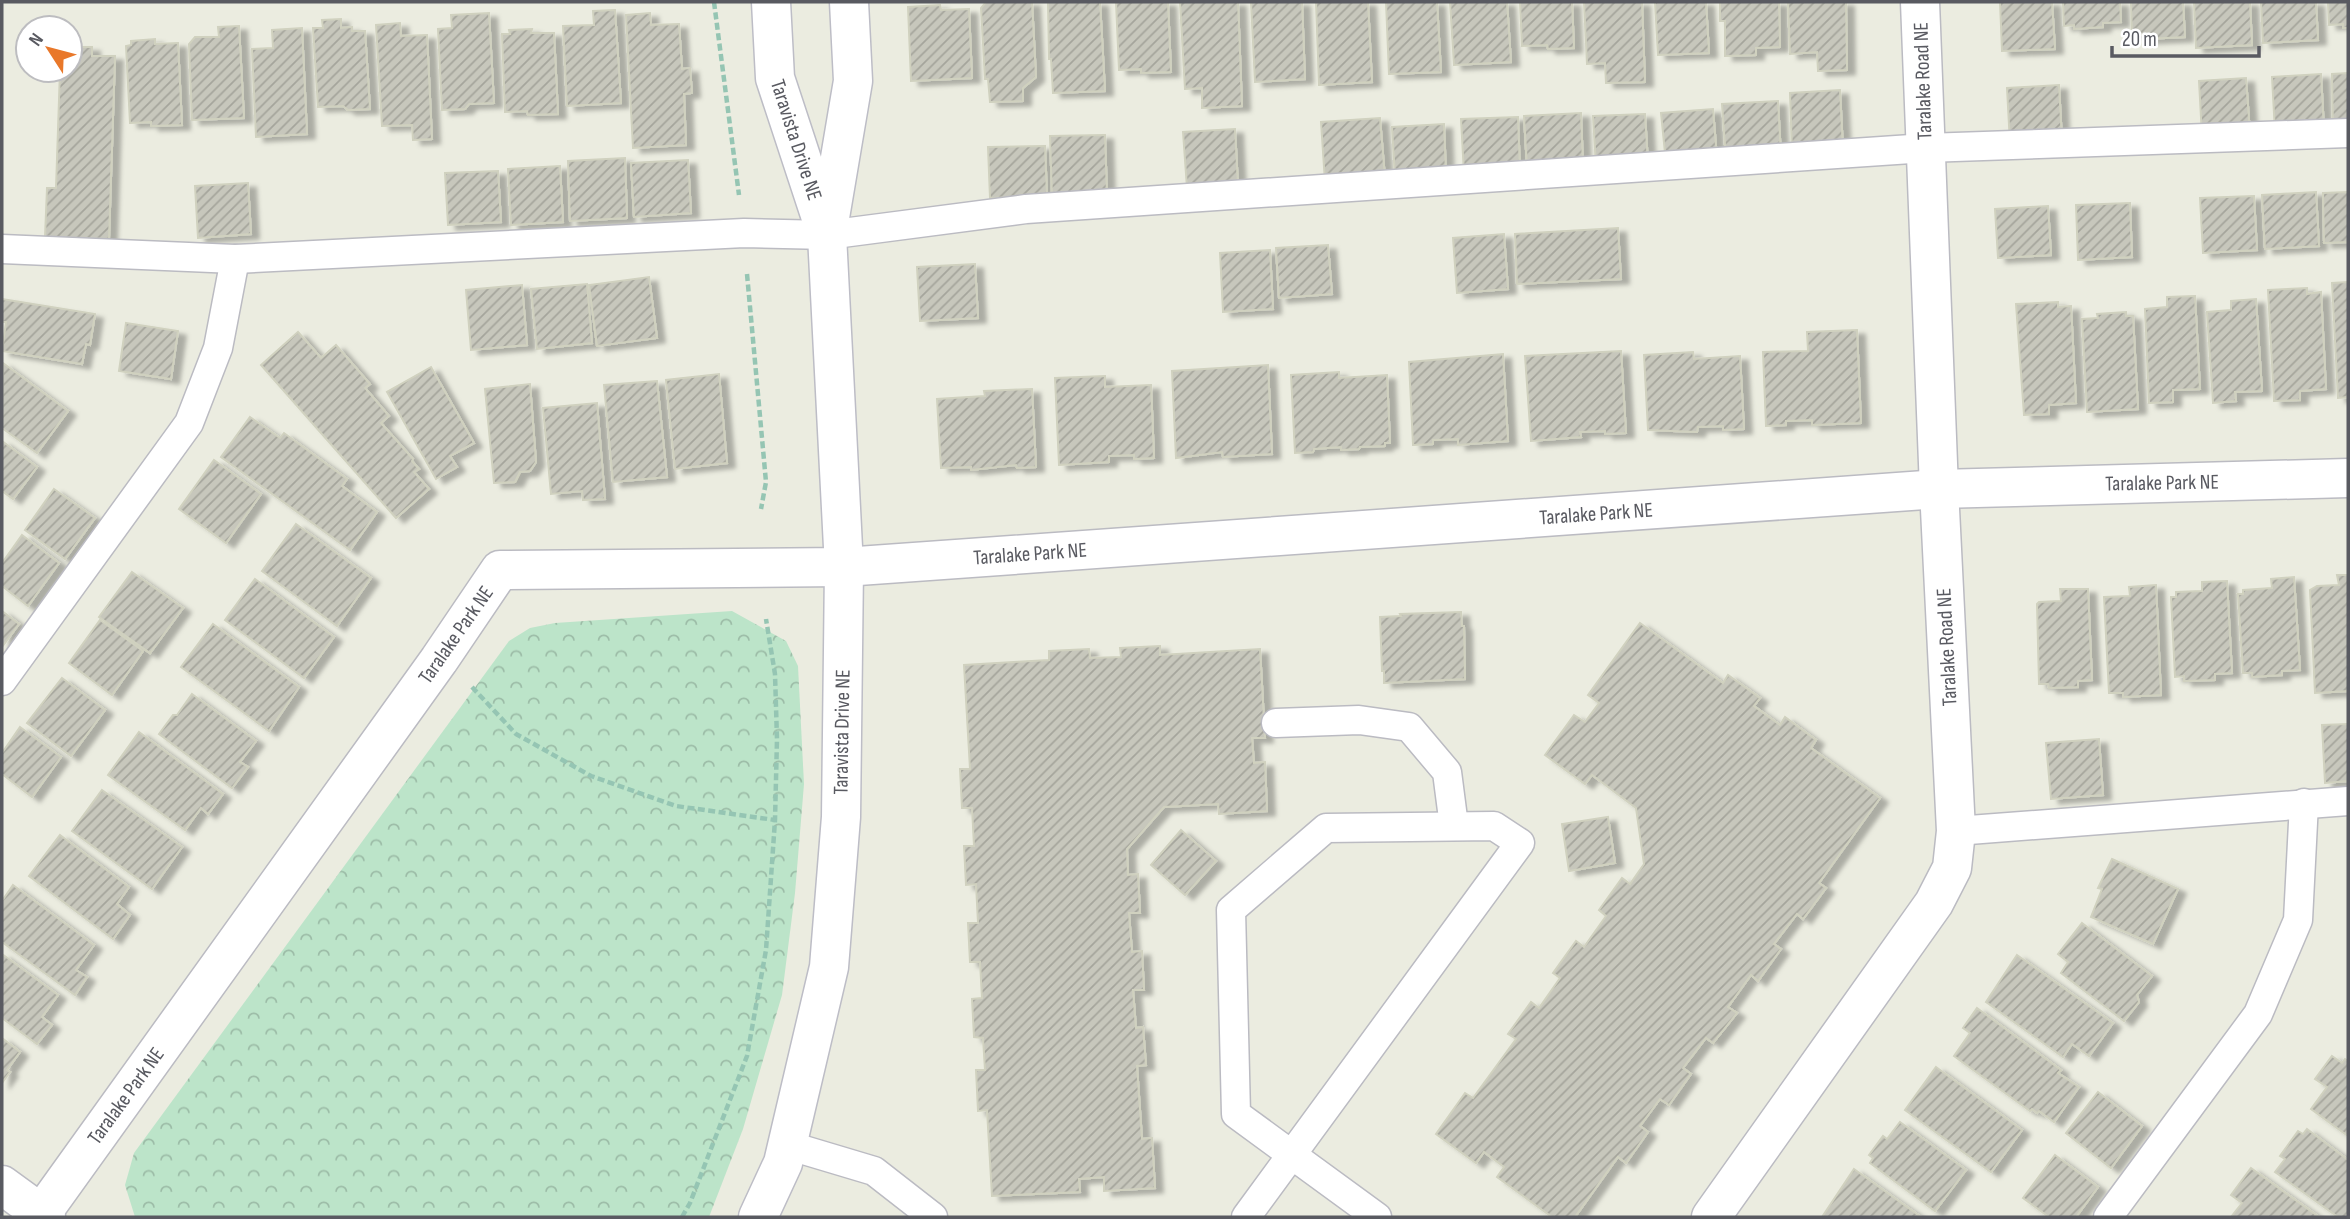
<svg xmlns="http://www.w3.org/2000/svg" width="2350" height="1219" viewBox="0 0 2350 1219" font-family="'Sofia Sans Condensed',sans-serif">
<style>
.park{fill:url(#park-crowns)}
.building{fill:url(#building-hatch);stroke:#d0d1bf;stroke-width:2;filter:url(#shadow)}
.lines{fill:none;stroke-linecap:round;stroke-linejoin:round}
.lane-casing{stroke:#bbbbc2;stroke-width:31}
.street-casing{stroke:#bbbbc2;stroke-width:41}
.secondary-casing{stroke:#bdbdc6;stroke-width:41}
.path{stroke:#95c5b3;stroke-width:4.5;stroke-dasharray:7 3.5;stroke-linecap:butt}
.lane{stroke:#fff;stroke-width:28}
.street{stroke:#fff;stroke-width:38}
.secondary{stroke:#fff;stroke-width:38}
.labels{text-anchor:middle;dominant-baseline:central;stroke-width:5;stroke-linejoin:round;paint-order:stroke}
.street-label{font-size:21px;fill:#595a61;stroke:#fff}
</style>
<defs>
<pattern id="park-crowns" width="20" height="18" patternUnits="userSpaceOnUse" patternTransform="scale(1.75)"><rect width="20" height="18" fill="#bce4c9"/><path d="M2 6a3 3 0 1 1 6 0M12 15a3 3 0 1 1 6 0" fill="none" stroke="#9cbca7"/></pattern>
<pattern id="building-hatch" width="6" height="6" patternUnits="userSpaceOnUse" patternTransform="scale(1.75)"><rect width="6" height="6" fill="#c7c7bc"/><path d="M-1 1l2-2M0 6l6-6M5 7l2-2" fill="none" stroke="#a5a59c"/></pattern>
<filter id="shadow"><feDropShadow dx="8" dy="4.5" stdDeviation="2" flood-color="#0004"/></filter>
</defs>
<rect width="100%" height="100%" fill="#ebece0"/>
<!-- park -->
<path class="park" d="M732,611L786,641L798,666L804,784L795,893L782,995L743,1129L709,1217H135L125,1185L134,1153L509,641L530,628L555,623Z"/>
<!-- building -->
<g class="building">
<path d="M986,2H1032L1036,77L1023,88V101L990,102L988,79H985L981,8Z"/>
<path d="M1048,2H1100L1105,91L1053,93L1051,59H1049Z"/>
<path d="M1116,2H1168L1171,72L1141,73V69L1119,70Z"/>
<path d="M1180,2H1238L1242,106L1202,108V88L1185,89Z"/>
<path d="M1251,2H1302L1305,79L1255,82Z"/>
<path d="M1316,2H1368L1372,82L1319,85Z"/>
<path d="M1386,2H1437L1441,72L1389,74Z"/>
<path d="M1450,2H1507L1511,62L1454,65Z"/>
<path d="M1520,2H1572L1574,48L1548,49L1547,45L1522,46Z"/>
<path d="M1584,2H1642L1645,82L1606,83L1605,63L1587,64Z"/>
<path d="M1655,2H1706L1709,53L1658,55Z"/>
<path d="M1720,2H1779L1780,47L1756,48V55L1725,56V21H1720Z"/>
<path d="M1788,2H1846L1847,70L1818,71L1817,52L1790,54Z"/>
<path d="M2000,2H2052L2055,49L2002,51Z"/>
<path d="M2063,2H2120L2121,22L2103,23V27L2074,29V25L2064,26Z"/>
<path d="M2131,2H2183L2185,37L2146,39V35H2132Z"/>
<path d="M2194,2H2250L2252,45L2196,48Z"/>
<path d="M2261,2H2316L2318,40L2263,43Z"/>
<path d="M2328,2H2348V28H2343V24L2329,25Z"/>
<path d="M940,5L941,10L969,9L972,78L911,81L908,7Z"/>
<path d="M615,10L621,103L567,106L563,26L594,25L593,11Z"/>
<path d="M489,13L494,103L469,104L465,109L442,110L438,29L452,28L451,15Z"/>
<path d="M650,13L651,25L679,24L682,69L690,68L692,93L684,94L686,145L633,148L626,15Z"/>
<path d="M341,19V28L352,27V31H365L370,109L348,110L343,106L318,107L313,28H323L322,20Z"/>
<path d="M400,23L401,36L427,35L432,139L413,140L412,125L382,126L376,25Z"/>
<path d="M239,26L244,118L192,120L189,44L195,37H219L218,27Z"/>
<path d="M302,28L307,134L256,137L252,49L273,48L272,30Z"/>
<path d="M532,29L531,33H554L558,114L528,115L527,111L505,112L502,34H510L509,30Z"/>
<path d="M155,39V44L178,43L182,125L151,126V122L130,123L126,46L131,45V41Z"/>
<path d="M70,47H92V56H115L109,239L45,237L47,188H56L60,70H70Z"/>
<path d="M2348,73V129H2333L2332,74Z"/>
<path d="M2321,74L2324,129L2275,132L2272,77Z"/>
<path d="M2246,78L2250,133L2202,136L2199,81Z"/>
<path d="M2059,85L2062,140L2010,144L2007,88Z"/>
<path d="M1840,90L1843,149L1792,152L1790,93Z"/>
<path d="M1778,101L1781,156L1726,159L1722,104Z"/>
<path d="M1713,109L1717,158L1666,163L1661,113Z"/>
<path d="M1581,113L1583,165L1527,167L1524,116Z"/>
<path d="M1645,114L1648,163L1596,166L1593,116Z"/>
<path d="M1518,117L1520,171L1464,174L1461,119Z"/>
<path d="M1380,118L1385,178L1325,182L1321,122Z"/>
<path d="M1444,124L1446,174L1395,177L1392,127Z"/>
<path d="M1235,129L1238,185L1187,188L1183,132Z"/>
<path d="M1105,135L1107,195L1052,197L1050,136Z"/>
<path d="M1045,146L1047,196L990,198L988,147Z"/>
<path d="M625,158L627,218L570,221L568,161Z"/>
<path d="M688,160L691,213L634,217L631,163Z"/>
<path d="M560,166L563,222L511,225L508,169Z"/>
<path d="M498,171L501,222L448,225L445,173Z"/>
<path d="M248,183L251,234L198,238L195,186Z"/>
<path d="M2316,192L2319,246L2265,249L2262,195Z"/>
<path d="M2348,192V242L2324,243L2323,193Z"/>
<path d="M2254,196L2257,250L2203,253L2200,198Z"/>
<path d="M2130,203L2132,257L2078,260L2076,205Z"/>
<path d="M2048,206L2051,255L1998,258L1995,209Z"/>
<path d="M1618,228L1621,279L1517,284L1515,234Z"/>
<path d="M1504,234L1508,289L1457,293L1453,238Z"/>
<path d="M1328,245L1332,294L1279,298L1276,248Z"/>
<path d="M1270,250L1273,309L1223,312L1220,253Z"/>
<path d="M975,264L978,318L920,321L917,267Z"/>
<path d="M649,277L657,338L597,346L589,285Z"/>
<path d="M2348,282V397L2338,398L2332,283Z"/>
<path d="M587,284L592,343L537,349L531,289Z"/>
<path d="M522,285L527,345L471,350L466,290Z"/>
<path d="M2307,288V294L2321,292L2326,389L2300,391V400L2274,401L2268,290Z"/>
<path d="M2195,296L2200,389L2173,390V402L2149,403L2145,309L2167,307V297Z"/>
<path d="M2,299L95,314L90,345L86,344L82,364L2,351L6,322H2Z"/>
<path d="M2256,299L2262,391L2235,392L2236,401L2213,403L2207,312L2231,310V301Z"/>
<path d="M2058,302V307L2071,306L2076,403L2049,405V414L2024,415L2016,304Z"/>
<path d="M2126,312V316H2133L2138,409L2087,412L2082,319L2098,318L2097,314Z"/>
<path d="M126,323L178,331L171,379L119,371Z"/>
<path d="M1857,330L1861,423L1812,425V420L1786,421V425L1766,426L1763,352L1808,351L1807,332Z"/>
<path d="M298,332L321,358L336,345L370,384L365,388L389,416L381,423L413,459L412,461L419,469L414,472L429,489L396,518L261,365Z"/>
<path d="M1621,351L1626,433L1605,434V431L1580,432L1581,437L1531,441L1525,356Z"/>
<path d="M1693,352L1694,359L1740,356L1744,429L1723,430V426L1698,427L1697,432L1648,430L1644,355Z"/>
<path d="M1503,354L1508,441L1458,445V439L1433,440V444L1413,445L1409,362Z"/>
<path d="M3,363L68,411L37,453L2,428Z"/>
<path d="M1268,365L1272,454L1223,457L1222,452L1176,458L1172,371Z"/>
<path d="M431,367L474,443L450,456L457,467L436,479L387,392Z"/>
<path d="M1339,372V378L1387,375L1390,443H1385V446L1360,447L1359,449L1341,450V447L1314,449L1313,452L1295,453L1291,375Z"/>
<path d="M719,374L727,463L675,469L666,380Z"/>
<path d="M1105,376V387L1151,385L1154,458L1134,459V455L1109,456V462L1059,465L1055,378Z"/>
<path d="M657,381L667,477L613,482L604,385Z"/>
<path d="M530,384L536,462L530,471L520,472L515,482L494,483L485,389Z"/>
<path d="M1032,389L1036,467L1017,468L1016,465L971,470V467L941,468L937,399L985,396L984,391Z"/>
<path d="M597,403L605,499L583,500L582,491L551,494L543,408Z"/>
<path d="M250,417L280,438L284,433L347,479L342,486L377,512L350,550L221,457Z"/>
<path d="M2,441L37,467L13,499L2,491Z"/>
<path d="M214,460L261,494L226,543L179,509Z"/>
<path d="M54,489L95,518L65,559L25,530Z"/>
<path d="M296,524L371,578L337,626L262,571Z"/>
<path d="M22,535L59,563L28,606L2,586V563Z"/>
<path d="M132,572L183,608L150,653L99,617Z"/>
<path d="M2337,575H2348V691L2315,693L2310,590L2317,586L2339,585Z"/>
<path d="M2294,577L2300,670L2282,671V675L2252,677V673H2243L2238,594H2243V590L2272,588L2271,579Z"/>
<path d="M255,579L334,637L304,678L225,620Z"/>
<path d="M2227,581L2232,673L2215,674V680L2184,681V676L2175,677L2171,597H2176V592L2202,591V582Z"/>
<path d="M2156,585L2161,695L2123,697V693H2109L2104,597L2130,596L2129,587Z"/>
<path d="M2060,589H2088L2092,680L2078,681V687L2049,688L2048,684H2039L2037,604L2039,602L2061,601Z"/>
<path d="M2,611L19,624L2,647Z"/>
<path d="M1461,612L1462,626H1464L1465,679L1384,683V671H1382L1380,617L1401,616L1400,614Z"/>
<path d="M100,620L143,651L112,695L69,663Z"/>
<path d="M1640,623L1723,683L1728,675L1760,698L1754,706L1780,725L1785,717L1816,740L1811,748L1880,798L1819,883L1826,888L1815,903L1803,919L1797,914L1774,944L1781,949L1758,981L1751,975L1728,1007L1737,1013L1713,1043L1706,1038L1683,1068L1691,1074L1669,1105L1660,1099L1640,1126L1648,1132L1626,1163L1618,1157L1575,1217H1552L1497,1177L1504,1167L1484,1152L1476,1163L1436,1134L1465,1093L1473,1098L1516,1039L1508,1034L1531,1002L1539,1008L1560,978L1553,973L1576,941L1584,947L1606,916L1599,910L1622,878L1630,884L1644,864L1636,808L1592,775L1585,784L1545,755L1574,715L1585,722L1599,703L1588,695Z"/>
<path d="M213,624L299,687L269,731L181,667Z"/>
<path d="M1160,646V655L1260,649L1265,738H1252L1254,763L1265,762L1267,811L1219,814L1218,804L1164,807L1127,849L1128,875L1138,874L1140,913H1129L1132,952L1142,951L1144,990H1133L1136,1028L1143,1027L1146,1065L1137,1066L1142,1139L1152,1138L1155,1188L1104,1191V1177L1079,1179L1080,1192L992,1196L987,1110L978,1111L976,1070H985L983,1038L974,1037L972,999L982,998L980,962H970L968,923H978L976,884L966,885L964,846H974L972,808H962L960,769H970L964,665L1049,660V651L1089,649L1090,658L1121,657L1120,648Z"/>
<path d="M62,678L105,710L71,756L27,723Z"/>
<path d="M192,694L256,741L240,762L248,767L232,788L159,734L173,715H177Z"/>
<path d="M2348,724V781L2325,783L2322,725Z"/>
<path d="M20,727L61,757L32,797L2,774V753Z"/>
<path d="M139,732L223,794L208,814L201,808L185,830L108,775Z"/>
<path d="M2099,739L2103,795L2051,799L2046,743Z"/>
<path d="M102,790L182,847L152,889L72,831Z"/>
<path d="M1608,817L1615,863L1569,871L1562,824Z"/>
<path d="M1181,830L1216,861L1185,895L1151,865Z"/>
<path d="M60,835L129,887L117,904L130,915L113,939L29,876Z"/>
<path d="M2112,859L2178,889L2153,944L2091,917L2102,889L2098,888Z"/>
<path d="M13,885L94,945L76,970L87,977L75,995L2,942V901Z"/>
<path d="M2082,923L2152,976L2137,995L2139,1002L2124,1021L2061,973L2068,962L2058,954Z"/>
<path d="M2,954L58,995L42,1017L52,1025L37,1044L2,1018Z"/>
<path d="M2017,955L2113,1023L2089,1056L2072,1044L2063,1057L1986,1002Z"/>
<path d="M1977,1008L2061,1070L2058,1073L2079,1087L2054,1122L2039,1111L2037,1113L2032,1109L2030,1111L1954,1056L1970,1033L1963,1028Z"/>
<path d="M2,1038L20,1052L7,1070L10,1072L2,1083Z"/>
<path d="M2332,1056L2342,1063L2345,1059L2348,1061V1136L2311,1109L2327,1087L2315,1079Z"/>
<path d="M1936,1067L2022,1130L1991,1172L1905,1110Z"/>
<path d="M2098,1092L2142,1126L2111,1168L2066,1133Z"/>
<path d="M1900,1122L1966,1170L1935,1211L1870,1163L1873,1158L1869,1155L1883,1136L1887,1139Z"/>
<path d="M2307,1129L2348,1160V1217H2338L2275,1172L2285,1159L2280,1156L2298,1131L2303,1134Z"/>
<path d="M2055,1155L2098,1187L2076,1217H2049L2023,1198Z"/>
<path d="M2251,1168L2319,1217H2231L2242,1203L2231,1195Z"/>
<path d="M1854,1169L1921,1217H1822Z"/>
</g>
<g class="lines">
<!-- lane casing -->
<g class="lane-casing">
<g id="lane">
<path d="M2,249L235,259L744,233L827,235L1026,209L1926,148L2348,133"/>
<path d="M2,681L189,423L218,348L235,259"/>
<path d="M1276,723L1359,720L1409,727L1447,772L1454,826"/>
<path d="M1956,831L2348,801"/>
<path d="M787,1145L874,1171L933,1217"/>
<path d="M1246,1217L1520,843L1494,826L1326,828L1231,910L1236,1114L1377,1217"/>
<path d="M2108,1217L2258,1014L2298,920L2304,803"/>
</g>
</g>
<!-- street casing -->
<g class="street-casing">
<g id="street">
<path d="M2,1185L46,1217"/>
<path d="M39,1217L439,660L500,570L844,567L1939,489L2348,478"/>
<path d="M1711,1217L1934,903L1952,868L1956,831L1939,489L1920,2"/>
</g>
</g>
<!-- secondary casing -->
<g class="secondary-casing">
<g id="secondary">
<path d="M771,2L775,78L825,230"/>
<path d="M758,1217L783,1163L829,967L841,817L844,567L827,235L853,81L849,2"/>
</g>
</g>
<!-- path -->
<g class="path">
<path d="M714,2L739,195"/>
<path d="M747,274L766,482L761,509"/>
<path d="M472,687L516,734L591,776L676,806L775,820"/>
<path d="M682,1217L690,1203L747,1056L766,950L775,820L777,739L775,674L766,619"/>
</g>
<!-- lane -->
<use href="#lane" class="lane"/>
<!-- street -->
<use href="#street" class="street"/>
<!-- secondary -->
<use href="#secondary" class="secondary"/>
</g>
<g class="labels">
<!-- street labels -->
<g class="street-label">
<text transform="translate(1923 81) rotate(-92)">Taralake Road NE</text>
<text transform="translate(796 140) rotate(72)">Taravista Drive NE</text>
<text transform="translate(2162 483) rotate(-1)">Taralake Park NE</text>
<text transform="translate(1596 514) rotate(-4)">Taralake Park NE</text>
<text transform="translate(1030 554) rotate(-4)">Taralake Park NE</text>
<text transform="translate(456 635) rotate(-55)">Taralake Park NE</text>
<text transform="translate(1947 647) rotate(-93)">Taralake Road NE</text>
<text transform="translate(842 732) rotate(-89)">Taravista Drive NE</text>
<text transform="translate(126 1096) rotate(-54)">Taralake Park NE</text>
</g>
</g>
<!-- border -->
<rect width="2350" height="1219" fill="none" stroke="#595a61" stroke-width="7"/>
<!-- north arrow -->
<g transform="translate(49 49) rotate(306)"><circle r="33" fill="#ffffff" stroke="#bdbdc0" stroke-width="2"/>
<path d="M0-5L12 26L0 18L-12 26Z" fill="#e9782a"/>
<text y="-10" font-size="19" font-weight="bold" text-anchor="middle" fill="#595a61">N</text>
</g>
<!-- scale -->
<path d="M2112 46v10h147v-10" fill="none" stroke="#595a61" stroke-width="3.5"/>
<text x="2122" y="46" font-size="21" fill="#595a61" stroke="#ffffff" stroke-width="5" paint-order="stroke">20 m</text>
</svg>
